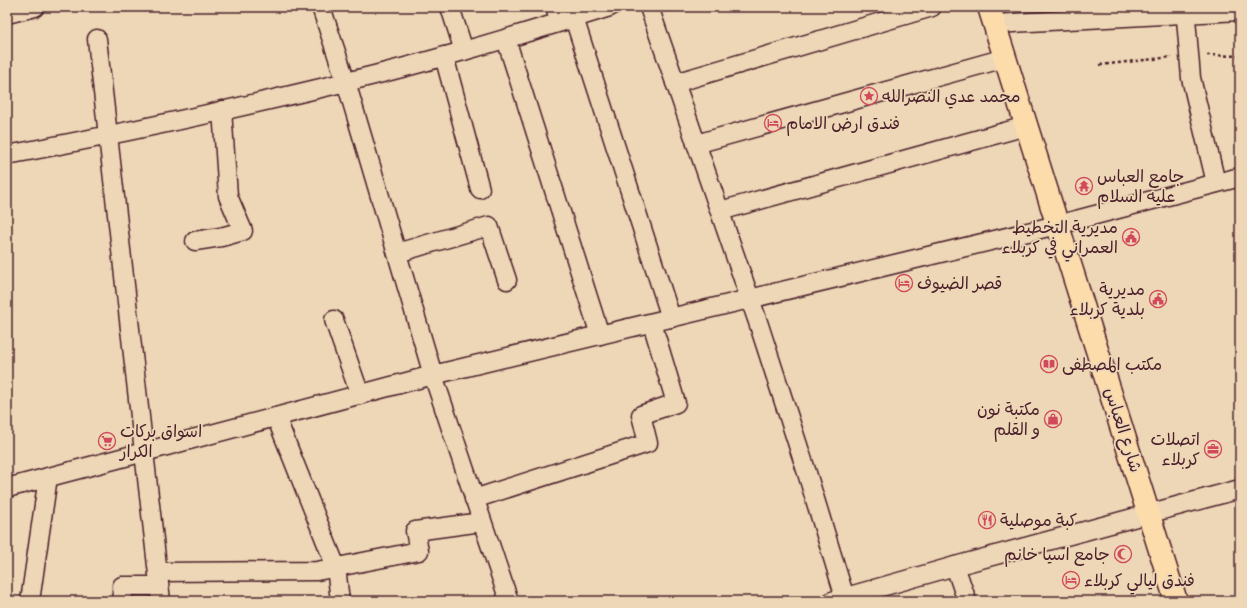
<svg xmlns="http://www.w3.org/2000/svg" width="1247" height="608" viewBox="0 0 1247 608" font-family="Caveat,'Playpen Sans Arabic',sans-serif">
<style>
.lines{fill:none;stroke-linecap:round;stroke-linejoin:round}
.minor-casing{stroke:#4a1f2b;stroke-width:21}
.major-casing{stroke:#4a1f2b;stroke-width:25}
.path{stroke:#4a1f2b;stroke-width:2.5;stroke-dasharray:3 3;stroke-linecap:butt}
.minor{stroke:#edd7b6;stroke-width:18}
.major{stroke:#fddcac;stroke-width:22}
.labels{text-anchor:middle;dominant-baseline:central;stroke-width:3.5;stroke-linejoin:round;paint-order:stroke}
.poi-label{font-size:17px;fill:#4a1f2b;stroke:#edd7b6;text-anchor:start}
.street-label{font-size:17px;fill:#4a1f2b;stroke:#edd7b6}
</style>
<rect width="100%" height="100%" fill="#edd7b6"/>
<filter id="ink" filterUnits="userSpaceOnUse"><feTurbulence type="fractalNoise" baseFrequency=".025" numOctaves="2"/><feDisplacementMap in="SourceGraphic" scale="8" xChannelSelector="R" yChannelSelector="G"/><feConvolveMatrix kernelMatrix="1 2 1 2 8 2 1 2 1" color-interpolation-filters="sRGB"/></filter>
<g filter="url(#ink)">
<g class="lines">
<!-- minor casing -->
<g class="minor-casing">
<g id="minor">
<path d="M321,7L346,82L433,375L509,601"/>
<path d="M450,7L464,51"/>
<path d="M555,7L560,22"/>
<path d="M649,7L758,322L807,473L846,601"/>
<path d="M1185,7L1191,78L1216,183"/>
<path d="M7,14L35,7"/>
<path d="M574,18L671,318"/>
<path d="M994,24L1240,11"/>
<path d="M97,39L161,601"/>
<path d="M506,39L600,335"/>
<path d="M444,56L480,189"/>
<path d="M675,83L932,7"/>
<path d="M696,144L1005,58"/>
<path d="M7,155C120,134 234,109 346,82C435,61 522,34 610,7"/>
<path d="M720,211L1026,126"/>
<path d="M195,241L221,237L243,231L228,196L222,110"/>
<path d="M397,253L489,226L507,280"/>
<path d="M334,320L360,395"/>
<path d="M276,417L336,567L340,601"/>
<path d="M7,488L144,452L433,375L1057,225L1240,177"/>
<path d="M474,499L648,443L641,415L676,403L652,323"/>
<path d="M955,566L967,601"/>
<path d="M158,572L317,571L419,551L415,531L482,522"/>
<path d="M30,601L48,477"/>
<path d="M123,601L122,586H159"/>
<path d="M832,601L955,566L1240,489"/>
</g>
</g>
<!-- major casing -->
<g class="major-casing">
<path id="major" d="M989,7L1176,601"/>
</g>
<!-- path -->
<g class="path">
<path d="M1207,55L1239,56L1240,61"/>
<path d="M1100,65L1172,57"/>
</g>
<!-- minor -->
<use href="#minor" class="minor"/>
<!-- major -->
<use href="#major" class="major"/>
</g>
</g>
<!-- icons -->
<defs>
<g id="sight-ring" transform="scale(0.9)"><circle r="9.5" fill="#edd7b6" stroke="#d1495b" stroke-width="1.5"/><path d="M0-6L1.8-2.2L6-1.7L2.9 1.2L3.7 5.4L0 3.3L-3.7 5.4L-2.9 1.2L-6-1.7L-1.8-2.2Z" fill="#d1495b"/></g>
<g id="hotel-ring" transform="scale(0.9)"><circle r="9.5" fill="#edd7b6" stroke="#d1495b" stroke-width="1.5"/><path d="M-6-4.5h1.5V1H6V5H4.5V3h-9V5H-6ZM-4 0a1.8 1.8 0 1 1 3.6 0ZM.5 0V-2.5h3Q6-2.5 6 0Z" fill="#d1495b"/></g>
<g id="temple-ring" transform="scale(0.9)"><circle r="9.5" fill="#edd7b6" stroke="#d1495b" stroke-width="1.5"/><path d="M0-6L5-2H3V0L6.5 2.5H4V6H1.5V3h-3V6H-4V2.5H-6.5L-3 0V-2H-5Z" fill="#d1495b"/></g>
<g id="civic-ring" transform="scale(0.9)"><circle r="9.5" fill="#edd7b6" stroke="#d1495b" stroke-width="1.5"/><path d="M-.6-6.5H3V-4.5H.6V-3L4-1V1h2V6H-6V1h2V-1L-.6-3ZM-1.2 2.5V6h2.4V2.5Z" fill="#d1495b"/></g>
<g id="library-ring" transform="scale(0.9)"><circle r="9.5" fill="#edd7b6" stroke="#d1495b" stroke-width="1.5"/><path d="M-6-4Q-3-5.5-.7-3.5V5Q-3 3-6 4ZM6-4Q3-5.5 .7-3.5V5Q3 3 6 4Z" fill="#d1495b"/></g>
<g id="shop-ring" transform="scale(0.9)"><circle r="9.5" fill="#edd7b6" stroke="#d1495b" stroke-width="1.5"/><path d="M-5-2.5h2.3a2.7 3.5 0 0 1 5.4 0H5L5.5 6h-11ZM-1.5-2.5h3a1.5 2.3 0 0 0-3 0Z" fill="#d1495b"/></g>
<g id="supermarket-ring" transform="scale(0.9)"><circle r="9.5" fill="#edd7b6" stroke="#d1495b" stroke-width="1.5"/><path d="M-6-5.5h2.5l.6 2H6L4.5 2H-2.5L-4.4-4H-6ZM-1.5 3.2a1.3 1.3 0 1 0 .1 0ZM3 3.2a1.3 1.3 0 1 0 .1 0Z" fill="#d1495b"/></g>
<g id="office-ring" transform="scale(0.9)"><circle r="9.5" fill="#edd7b6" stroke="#d1495b" stroke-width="1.5"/><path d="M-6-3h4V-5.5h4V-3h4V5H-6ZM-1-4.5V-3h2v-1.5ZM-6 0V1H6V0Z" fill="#d1495b"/></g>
<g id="restaurant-ring" transform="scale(0.9)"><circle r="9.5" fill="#edd7b6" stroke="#d1495b" stroke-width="1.5"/><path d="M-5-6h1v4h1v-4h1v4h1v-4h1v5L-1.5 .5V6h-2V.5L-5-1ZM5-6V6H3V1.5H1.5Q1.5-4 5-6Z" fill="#d1495b"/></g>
<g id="mosque-ring" transform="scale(0.9)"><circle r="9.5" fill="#edd7b6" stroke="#d1495b" stroke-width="1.5"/><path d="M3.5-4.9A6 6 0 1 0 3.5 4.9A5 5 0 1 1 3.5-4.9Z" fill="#d1495b"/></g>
</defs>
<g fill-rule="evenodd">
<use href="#sight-ring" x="869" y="96"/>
<use href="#hotel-ring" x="773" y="123"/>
<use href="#temple-ring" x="1084" y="186"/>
<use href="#civic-ring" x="1131" y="237"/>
<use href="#hotel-ring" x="904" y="283"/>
<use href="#civic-ring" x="1158" y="299"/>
<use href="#library-ring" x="1049" y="364"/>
<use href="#shop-ring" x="1053" y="419"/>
<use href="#supermarket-ring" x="107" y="441"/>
<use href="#office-ring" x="1213" y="449"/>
<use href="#restaurant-ring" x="987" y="520"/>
<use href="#mosque-ring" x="1123" y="554"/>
<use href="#hotel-ring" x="1071" y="580"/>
</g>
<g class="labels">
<!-- poi labels -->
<g class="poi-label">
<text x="882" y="96">محمد عدي النصرالله</text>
<text x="786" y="123">فندق ارض الامام</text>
<text x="1097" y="176">جامع العباس<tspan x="1097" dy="20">عليه السلام</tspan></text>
<text x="1118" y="227" text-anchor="end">مديرية التخطيط<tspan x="1118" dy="20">العمراني في كربلاء</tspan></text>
<text x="917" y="283">قصر الضيوف</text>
<text x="1145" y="289" text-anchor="end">مديرية<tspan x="1145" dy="20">بلدية كربلاء</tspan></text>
<text x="1062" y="364">مكتب المصطفى</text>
<text x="1040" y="409" text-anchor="end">مكتبة نون<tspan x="1040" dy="20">و القلم</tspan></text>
<text x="120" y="431">اسواق بركات<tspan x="120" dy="20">الكرار</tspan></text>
<text x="1200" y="439" text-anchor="end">اتصلات<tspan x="1200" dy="20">كربلاء</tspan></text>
<text x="1000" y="520">كبة موصلية</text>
<text x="1110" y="554" text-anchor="end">جامع اسيا خانم</text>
<text x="1084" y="580">فندق ليالي كربلاء</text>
</g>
<!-- street labels -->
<g class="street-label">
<text transform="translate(1123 430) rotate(72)">شارع العباس</text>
</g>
</g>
<!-- margin -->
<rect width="1247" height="608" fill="none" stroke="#edd7b6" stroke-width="24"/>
<rect x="12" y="12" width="1223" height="584" fill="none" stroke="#4a1f2b" stroke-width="1.5" filter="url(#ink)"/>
</svg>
